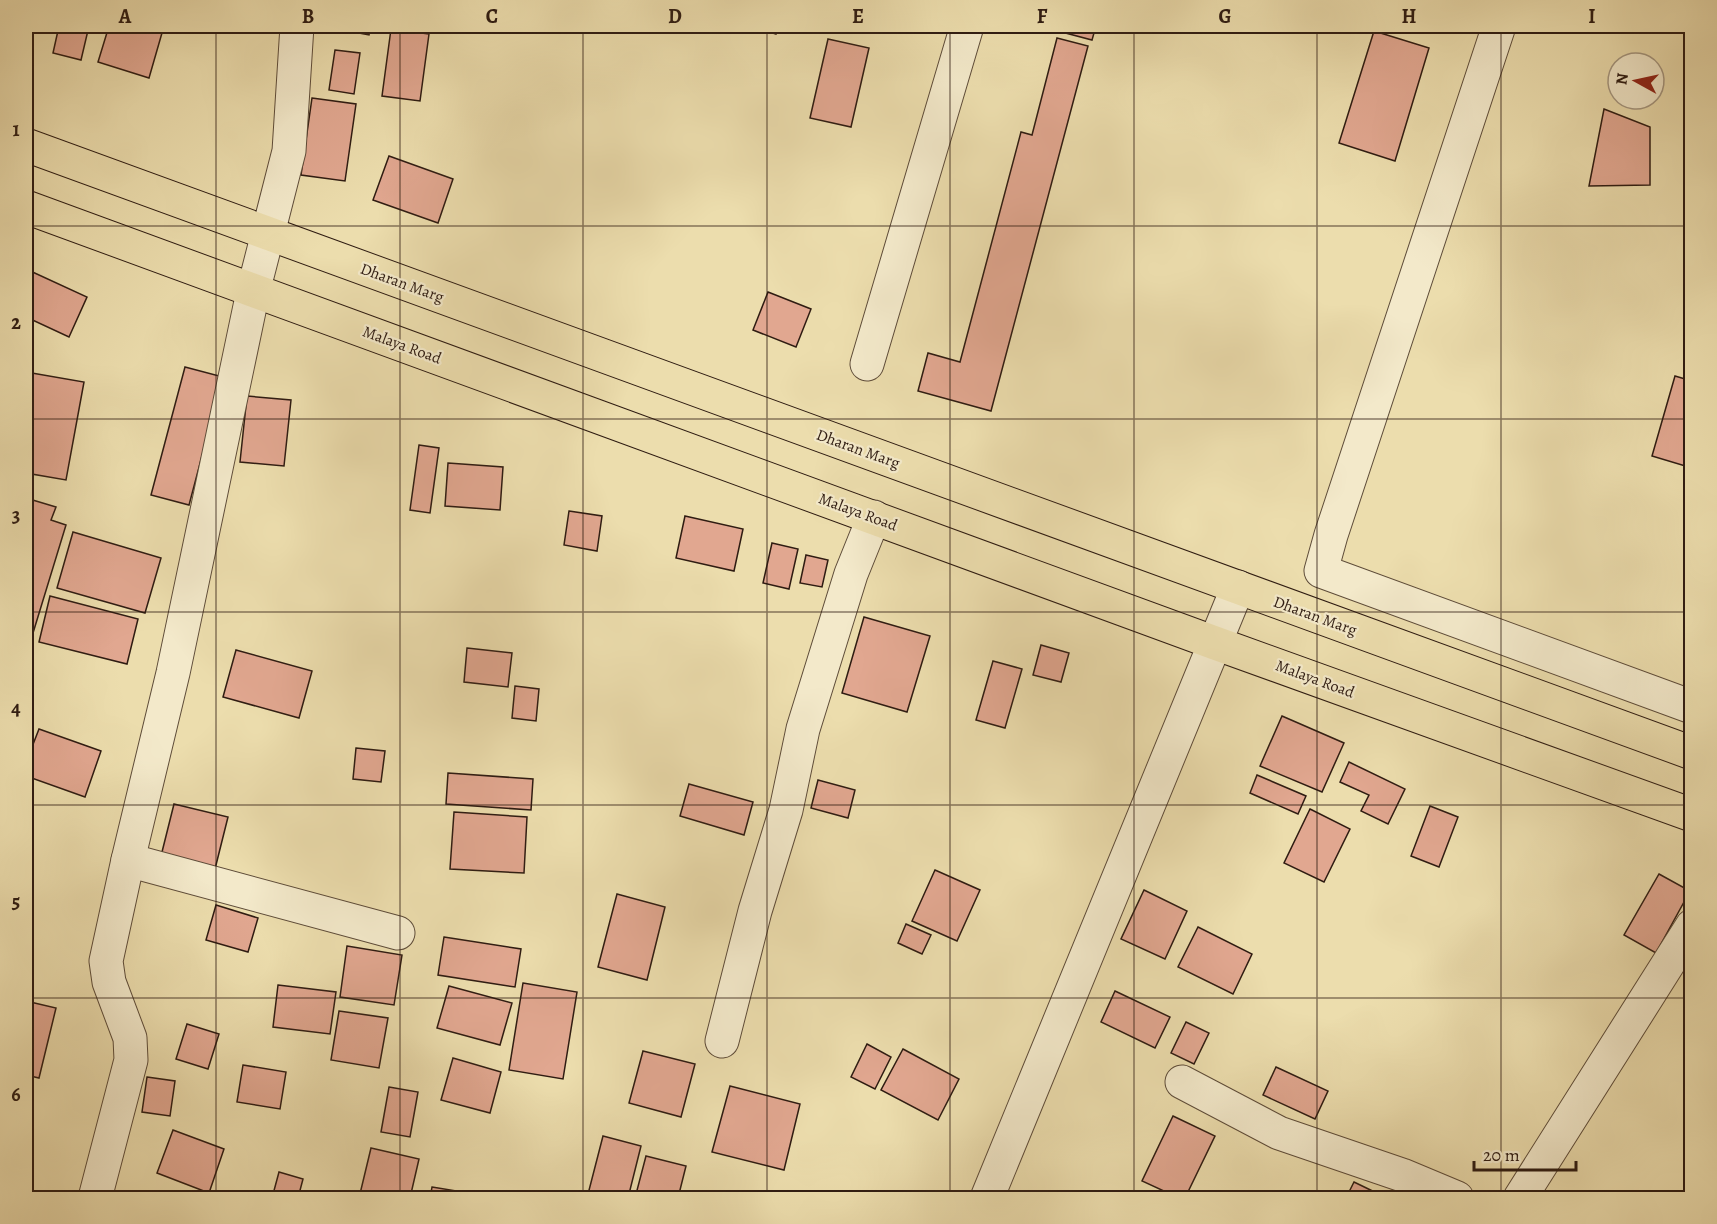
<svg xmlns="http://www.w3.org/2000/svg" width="1717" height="1224" viewBox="0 0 1717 1224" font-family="Alegreya,serif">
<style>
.building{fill:#e1a790;stroke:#2f1c12;stroke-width:1.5}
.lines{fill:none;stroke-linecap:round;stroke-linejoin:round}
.minor-casing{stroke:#5e4c39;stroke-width:35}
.major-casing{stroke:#2f1c12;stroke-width:35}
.minor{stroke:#f3e9ca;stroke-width:33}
.major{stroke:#ecddad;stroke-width:33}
.grid{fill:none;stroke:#2f1c12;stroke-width:1.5;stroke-opacity:0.55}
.labels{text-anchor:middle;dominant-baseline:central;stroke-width:4.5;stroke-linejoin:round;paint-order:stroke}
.street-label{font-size:16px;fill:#2f1c12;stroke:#f3e9ca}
.neatline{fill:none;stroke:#2f1c12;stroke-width:2}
.grid-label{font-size:20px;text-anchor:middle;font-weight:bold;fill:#2f1c12}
</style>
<rect width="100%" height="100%" fill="#ecddad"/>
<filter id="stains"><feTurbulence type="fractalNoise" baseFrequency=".00333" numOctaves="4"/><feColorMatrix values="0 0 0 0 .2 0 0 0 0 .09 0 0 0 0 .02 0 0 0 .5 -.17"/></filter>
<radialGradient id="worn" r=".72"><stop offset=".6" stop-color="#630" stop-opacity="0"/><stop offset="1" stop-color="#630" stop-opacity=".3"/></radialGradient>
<!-- building -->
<g class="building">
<path d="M59,26H89L81,60L53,53Z"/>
<path d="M109,26H164L149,78L98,62Z"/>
<path d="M321,26H371L369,35Z"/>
<path d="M750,26H779L776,34Z"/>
<path d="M1039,26H1096L1092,40Z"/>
<path d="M391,29L429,34L420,101L382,96Z"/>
<path d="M1374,31L1429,48L1395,161L1339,143Z"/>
<path d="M1057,38L1088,46L991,411L918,391L928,353L960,362L1021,132L1032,135Z"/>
<path d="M828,39L869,48L851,127L810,118Z"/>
<path d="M335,50L360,53L354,94L329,90Z"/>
<path d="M312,98L356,104L345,181L301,175Z"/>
<path d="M1604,109L1650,127V185L1589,186Z"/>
<path d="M389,156L453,179L438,223L373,200Z"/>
<path d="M26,269L87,297L69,337L26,317Z"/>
<path d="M768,292L811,309L796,347L753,330Z"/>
<path d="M185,367L223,377L189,505L151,495Z"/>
<path d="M26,372L84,382L66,480L26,473Z"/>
<path d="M1675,376L1692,381V468L1652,456Z"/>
<path d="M247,396L291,400L284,466L240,462Z"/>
<path d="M419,445L439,448L430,513L410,510Z"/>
<path d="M448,463L503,467L500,510L445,506Z"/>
<path d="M26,498L56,507L51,520L66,525L33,633L26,631Z"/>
<path d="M569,511L602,516L597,551L564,545Z"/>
<path d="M685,516L743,529L734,571L676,558Z"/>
<path d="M73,532L161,558L145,613L57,588Z"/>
<path d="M772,543L798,549L789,589L763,583Z"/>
<path d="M806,555L828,560L822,587L800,583Z"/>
<path d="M50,596L138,619L127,664L39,642Z"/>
<path d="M864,617L930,636L907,712L842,693Z"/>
<path d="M1041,645L1069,653L1061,682L1033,675Z"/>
<path d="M467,648L512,653L508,687L464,682Z"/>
<path d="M236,650L312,671L299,718L223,697Z"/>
<path d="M993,661L1022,669L1005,728L976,720Z"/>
<path d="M515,686L539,689L536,721L512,718Z"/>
<path d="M1282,716L1344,743L1322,792L1260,766Z"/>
<path d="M39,729L101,751L85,797L26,776V744L32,747Z"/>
<path d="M356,748L385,751L381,782L353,779Z"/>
<path d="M1349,762L1405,789L1388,824L1361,811L1369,795L1340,782Z"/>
<path d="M448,773L533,779L531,810L446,804Z"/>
<path d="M1257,775L1306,796L1298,814L1250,793Z"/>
<path d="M818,780L855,790L848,818L811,808Z"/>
<path d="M689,784L753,802L744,835L680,816Z"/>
<path d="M174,804L228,817L215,869L161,856Z"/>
<path d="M1430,806L1458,817L1439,867L1411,856Z"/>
<path d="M1310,809L1350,829L1324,882L1284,863Z"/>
<path d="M454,812L527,817L524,873L450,869Z"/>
<path d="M935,870L980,890L957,941L912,921Z"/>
<path d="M1659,874L1690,891L1656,953L1624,935Z"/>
<path d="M1144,890L1187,911L1165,959L1121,939Z"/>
<path d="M617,894L665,907L647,980L598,967Z"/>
<path d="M216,905L258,918L248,952L206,940Z"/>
<path d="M906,924L931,935L922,954L898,943Z"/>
<path d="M1198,927L1252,954L1233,994L1178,967Z"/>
<path d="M444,937L521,949L515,987L438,975Z"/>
<path d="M347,946L402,955L394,1005L340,997Z"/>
<path d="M523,983L577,992L563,1079L509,1070Z"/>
<path d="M278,985L336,992L330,1034L273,1027Z"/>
<path d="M449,986L512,1003L500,1045L437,1028Z"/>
<path d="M1115,991L1170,1017L1155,1048L1101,1022Z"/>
<path d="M26,1001L56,1008L39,1078L26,1075Z"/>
<path d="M339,1011L388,1018L379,1068L331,1060Z"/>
<path d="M1186,1022L1209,1033L1194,1064L1171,1053Z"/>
<path d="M187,1024L219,1034L208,1069L176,1059Z"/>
<path d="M867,1044L891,1057L875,1089L851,1077Z"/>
<path d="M903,1049L959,1079L938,1120L881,1090Z"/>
<path d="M643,1051L695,1064L681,1117L629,1103Z"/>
<path d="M453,1058L501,1072L490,1113L441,1100Z"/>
<path d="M243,1065L286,1072L280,1109L237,1102Z"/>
<path d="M1276,1067L1328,1091L1315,1119L1263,1095Z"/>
<path d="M147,1077L175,1081L170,1116L142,1112Z"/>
<path d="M730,1086L800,1104L784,1170L712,1152Z"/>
<path d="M389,1087L418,1092L410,1137L381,1132Z"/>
<path d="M1173,1116L1215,1136L1185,1198H1179L1142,1181Z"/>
<path d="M173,1130L224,1149L209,1193L157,1173Z"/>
<path d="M603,1136L641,1146L628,1198H587Z"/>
<path d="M371,1148L419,1159L410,1198H359Z"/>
<path d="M646,1156L686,1166L678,1198H635Z"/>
<path d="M279,1172L303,1179L298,1198H272Z"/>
<path d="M1354,1182L1387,1198H1346Z"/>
<path d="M432,1187L463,1192L462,1198H430Z"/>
</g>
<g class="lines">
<!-- minor casing -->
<g class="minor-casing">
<g id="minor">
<path d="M1499,26L1331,535L1321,571L1692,707"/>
<path d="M867,364L967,26"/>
<path d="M128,860L398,933"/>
<path d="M722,1041L755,911L786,810L803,729L851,574L874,517"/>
<path d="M1182,1082L1279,1133L1402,1175L1457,1198"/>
<path d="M95,1198L131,1060L130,1038L109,982L106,961L128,860L173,673L253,292L289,151L297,26"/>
<path d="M987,1198L1238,587"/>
<path d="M1520,1198L1692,926"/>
</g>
</g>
<!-- major casing -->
<g class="major-casing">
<g id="major">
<path d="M26,145L1692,753"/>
<path d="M26,207L1215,643L1692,815"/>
</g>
</g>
<!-- minor -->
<use href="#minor" class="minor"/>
<!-- major -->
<use href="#major" class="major"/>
</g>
<!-- grid -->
<path class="grid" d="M216,26V1198M400,26V1198M583,26V1198M767,26V1198M950,26V1198M1134,26V1198M1317,26V1198M1501,26V1198M26,226H1692M26,419H1692M26,612H1692M26,805H1692M26,998H1692"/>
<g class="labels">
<!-- street labels -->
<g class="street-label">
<text transform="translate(402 283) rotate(20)">Dharan Marg</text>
<text transform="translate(402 345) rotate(20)">Malaya Road</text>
<text transform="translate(858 449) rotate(20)">Dharan Marg</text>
<text transform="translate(858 512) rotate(20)">Malaya Road</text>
<text transform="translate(1315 616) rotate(20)">Dharan Marg</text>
<text transform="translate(1315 679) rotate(20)">Malaya Road</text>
</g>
</g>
<!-- margin -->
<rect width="1717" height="1224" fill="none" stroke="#ecddad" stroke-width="66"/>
<!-- north arrow -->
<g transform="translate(1636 81) rotate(278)"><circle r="28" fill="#f3e9ca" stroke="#a59780" stroke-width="1.5"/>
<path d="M0-4.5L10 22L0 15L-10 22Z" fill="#8f2418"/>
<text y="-9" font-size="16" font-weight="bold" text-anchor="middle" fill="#2f1c12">N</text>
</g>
<!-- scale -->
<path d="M1474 1161v9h102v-9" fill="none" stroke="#2f1c12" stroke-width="3"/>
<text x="1483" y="1161" font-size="18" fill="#2f1c12" stroke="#f3e9ca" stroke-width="4.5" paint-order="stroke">20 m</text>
<rect x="33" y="33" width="1651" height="1158" class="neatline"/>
<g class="grid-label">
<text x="125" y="23">A</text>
<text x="308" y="23">B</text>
<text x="492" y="23">C</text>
<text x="675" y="23">D</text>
<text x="858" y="23">E</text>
<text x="1042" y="23">F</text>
<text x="1225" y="23">G</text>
<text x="1409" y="23">H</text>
<text x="1592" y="23">I</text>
<text x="16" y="136">1</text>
<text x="16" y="329">2</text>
<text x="16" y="522">3</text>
<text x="16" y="715">4</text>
<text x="16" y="908">5</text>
<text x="16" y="1101">6</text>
</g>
<rect width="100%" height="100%" filter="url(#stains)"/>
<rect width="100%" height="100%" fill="url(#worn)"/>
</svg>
